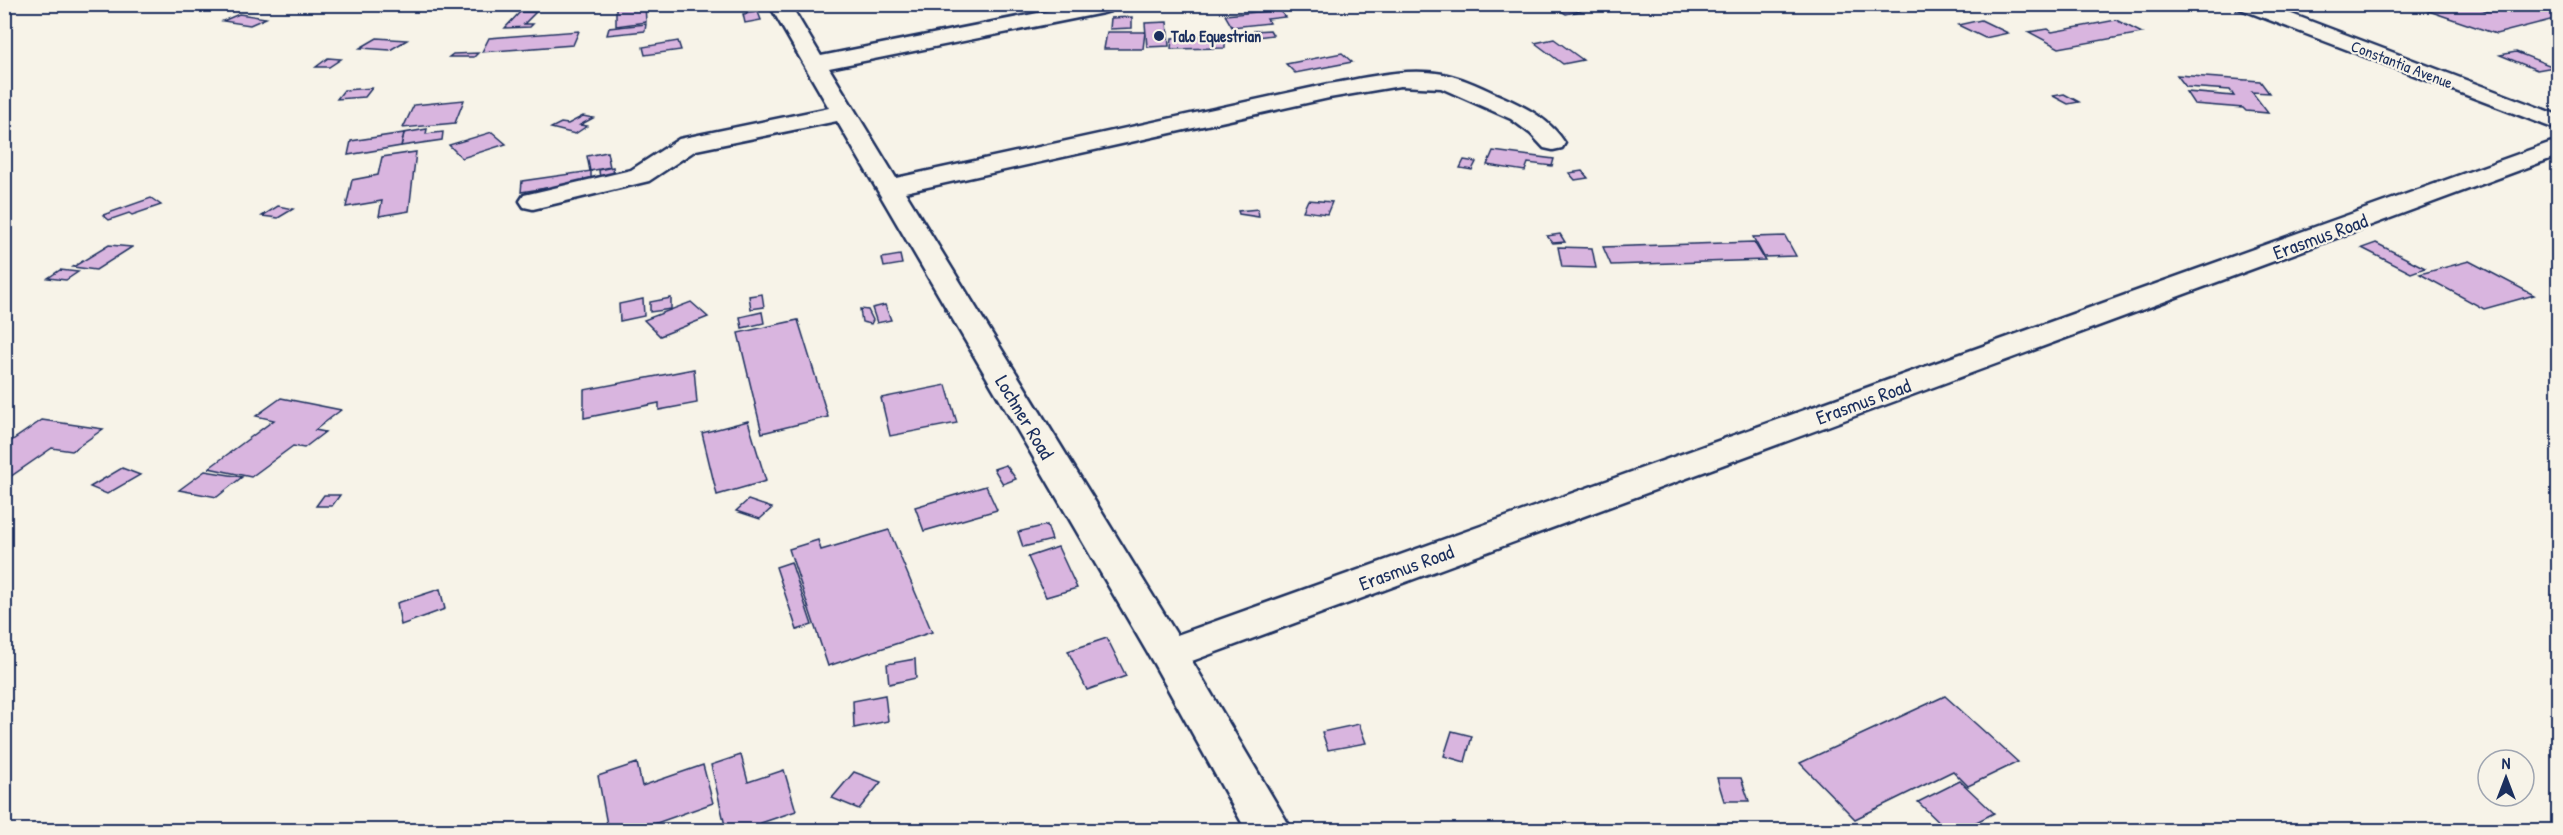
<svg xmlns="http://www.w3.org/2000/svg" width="2563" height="835" viewBox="0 0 2563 835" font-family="'Patrick Hand',sans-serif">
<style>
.building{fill:#d9b5df;stroke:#1b2f5e;stroke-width:1.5}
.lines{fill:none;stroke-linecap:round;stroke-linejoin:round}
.minor-casing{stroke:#1b2f5e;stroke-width:5}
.minor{fill:#f7f3e8;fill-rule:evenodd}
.poi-dot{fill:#1b2f5e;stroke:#f7f3e8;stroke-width:2}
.labels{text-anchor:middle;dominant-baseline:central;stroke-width:4.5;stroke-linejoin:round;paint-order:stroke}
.far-poi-label{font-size:16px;font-weight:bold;fill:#1b2f5e;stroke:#f7f3e8;text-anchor:start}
.far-street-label{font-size:16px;fill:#1b2f5e;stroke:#f7f3e8}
.street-label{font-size:20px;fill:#1b2f5e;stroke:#f7f3e8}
</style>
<rect width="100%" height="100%" fill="#f7f3e8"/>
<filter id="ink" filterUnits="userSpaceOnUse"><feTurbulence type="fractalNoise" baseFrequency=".0167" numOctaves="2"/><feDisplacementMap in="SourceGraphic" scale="12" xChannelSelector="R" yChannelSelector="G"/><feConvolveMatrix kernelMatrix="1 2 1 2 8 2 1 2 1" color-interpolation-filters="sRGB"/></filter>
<g filter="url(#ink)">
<!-- building -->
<g class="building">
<path d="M616,4H645L646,22L616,26Z"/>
<path d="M757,4L761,10L747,13L741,5Z"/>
<path d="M1246,4H1283L1285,7L1250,11Z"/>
<path d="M1549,4H1568L1580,11L1566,14Z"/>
<path d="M2435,4H2470L2487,11L2513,5L2532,4L2558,14V18L2496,34L2420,8Z"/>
<path d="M1279,10L1285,17L1267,19L1270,23L1232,27L1225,15Z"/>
<path d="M520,12H536L524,24H533L530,27L505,28Z"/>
<path d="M758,12L761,20L745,23L743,14Z"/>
<path d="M239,14L266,18L250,25L223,21Z"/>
<path d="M1132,17V28L1110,29L1111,18Z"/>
<path d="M1981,20L2008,33L1985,38L1958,25Z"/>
<path d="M2116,20L2142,33L2059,48L2029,32L2047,29L2052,32Z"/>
<path d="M1167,22L1169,46L1147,47L1145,23Z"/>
<path d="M646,24L645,31L607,35L609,28Z"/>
<path d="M1270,30L1273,35L1257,37L1254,31Z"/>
<path d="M579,31L573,45L482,52L489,38Z"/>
<path d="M1107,32H1145L1143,49H1104Z"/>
<path d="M1225,35V48L1171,49L1172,38Z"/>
<path d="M377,38L407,40L390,50L360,48Z"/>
<path d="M1554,39L1583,60L1563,64L1535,43Z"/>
<path d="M678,41L681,50L645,55L643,47Z"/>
<path d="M2516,52L2554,67L2537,70L2500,55Z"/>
<path d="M478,53L474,57H449L453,54Z"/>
<path d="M1342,53L1352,62L1295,73L1286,64Z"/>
<path d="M328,58L341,59L329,67H316Z"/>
<path d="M2177,75L2260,81L2269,93L2252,92L2268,113L2246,111L2243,108L2194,104L2186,92L2234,96L2230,90L2186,87Z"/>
<path d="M372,88L365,97L337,99L344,90Z"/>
<path d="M2064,94L2079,102L2068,104L2053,96Z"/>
<path d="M464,100L455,123L403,128L414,105Z"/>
<path d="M583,116L593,118L580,125L587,126L575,134L551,128L561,123L568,124Z"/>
<path d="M427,129L426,134L443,132L442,140L401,146L404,133Z"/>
<path d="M492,132L506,144L462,158L449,145Z"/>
<path d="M404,133L401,146L348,155L351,141Z"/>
<path d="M1493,151L1554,159L1552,166L1528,163L1525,171L1487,165Z"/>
<path d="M416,152L409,211L379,216L382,201L346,207L352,180L378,175L382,157Z"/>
<path d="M607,152L610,167L590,171L587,156Z"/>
<path d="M1464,160L1476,162L1472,170L1460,168Z"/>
<path d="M613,167L614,177L600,179L599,170Z"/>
<path d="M591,171V181L521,192L522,181Z"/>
<path d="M1582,171L1588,178L1575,180L1569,173Z"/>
<path d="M151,198L161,205L132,215L129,213L109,220L103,215Z"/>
<path d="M1308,200L1332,202L1327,214L1303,211Z"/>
<path d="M278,206L293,209L278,218L262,216Z"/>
<path d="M1258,209L1259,217L1239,214L1238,211Z"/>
<path d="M1560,234L1565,242L1553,243L1547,236Z"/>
<path d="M1785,236L1796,256L1764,257L1753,237Z"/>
<path d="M1754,242L1765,260L1611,265L1603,247Z"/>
<path d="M2376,243L2425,268L2411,273L2362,248Z"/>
<path d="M109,245L132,247L96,270L73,267Z"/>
<path d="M1558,247L1592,248L1596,268L1562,267Z"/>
<path d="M900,255L902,264L884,267L882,258Z"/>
<path d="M2469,261L2534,295L2484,309L2420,274Z"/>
<path d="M60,270L78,272L66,280L48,278Z"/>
<path d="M762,294L764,307L751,309L749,296Z"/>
<path d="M671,298V309L650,312V302Z"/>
<path d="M643,299L644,316L620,321L619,304Z"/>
<path d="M691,302L708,317L660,336L644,320Z"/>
<path d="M885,305L891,320L877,323L872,308Z"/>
<path d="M860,309L868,310L873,320L871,324L862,322Z"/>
<path d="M762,312L764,323L742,328L740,317Z"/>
<path d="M798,320L828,417L762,433L738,333Z"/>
<path d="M694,369L697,403L659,410V403L584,418V390Z"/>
<path d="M946,385L957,423L890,436L881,398Z"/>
<path d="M281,398L341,410L315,430L325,432L304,448L293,446L251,477L209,468L274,420L256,416Z"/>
<path d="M42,420L103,429L72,451L52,448L4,481V446Z"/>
<path d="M748,421L766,481L717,495L702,433Z"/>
<path d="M1006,465L1016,479L1003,484L994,469Z"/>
<path d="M122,468L140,475L107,494L90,487Z"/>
<path d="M205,471L242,477L217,497L179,490Z"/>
<path d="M986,486L997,510L924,531L915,507Z"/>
<path d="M324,495H340L332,506H316Z"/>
<path d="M748,500L772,508L760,519L736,511Z"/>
<path d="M1047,525L1052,540L1023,547L1018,532Z"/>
<path d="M889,530L932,632L828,666L789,549L818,540L821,550Z"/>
<path d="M1058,547L1077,588L1046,597L1028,557Z"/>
<path d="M791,562L812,625L797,630L776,567Z"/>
<path d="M440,589L445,609L401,625L397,603Z"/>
<path d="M1107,638L1126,676L1087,690L1068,651Z"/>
<path d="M915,659L916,678L889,684L887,664Z"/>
<path d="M885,695L888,721L854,728L853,701Z"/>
<path d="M1945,696L2018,762L1968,786L1953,771L1855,819L1800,763Z"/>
<path d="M1359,724L1366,743L1328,750L1322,732Z"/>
<path d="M1452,731L1472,736L1465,762L1444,756Z"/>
<path d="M741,755L748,782L784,770L796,811L761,823L764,830H726L711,765Z"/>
<path d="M637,763L642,786L703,765L713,803L637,830H608L598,776Z"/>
<path d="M854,772L881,782L859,809L832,798Z"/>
<path d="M1717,778H1741L1749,801H1724Z"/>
<path d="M1960,781L1994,813L1961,830H1947L1918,802Z"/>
</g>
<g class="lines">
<!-- minor casing -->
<g class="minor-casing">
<g id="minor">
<path d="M769,4H790L821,56L1084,4H1112L1113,7L1110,11L1103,13L829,68L896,178L1329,84C1366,78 1405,67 1443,74C1465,78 1484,89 1503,97C1528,108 1550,120 1565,143L1562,148L1553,150L1544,148L1531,134L1511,119L1441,88L1400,86L1329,98L905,192L1177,635L2549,143L2558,141V156L1192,661L1292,830H1246L1154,664L837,121L696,150L649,181L533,209L524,207L520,201L524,195L631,170L679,139L829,108Z"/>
<path d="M2235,4H2265L2558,115V130L2238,8Z"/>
</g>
</g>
<!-- minor -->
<use href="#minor" class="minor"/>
</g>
</g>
<!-- markers -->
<circle class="poi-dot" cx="1159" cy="36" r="6"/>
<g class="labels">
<!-- far-poi labels -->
<g class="far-poi-label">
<text x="1171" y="36">Talo Equestrian</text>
</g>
<!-- far-street labels -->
<g class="far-street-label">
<text transform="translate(2402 64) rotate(21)">Constantia Avenue</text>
</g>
<!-- street labels -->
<g class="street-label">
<text transform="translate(2320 236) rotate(-20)">Erasmus Road</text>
<text transform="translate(1863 401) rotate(-20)">Erasmus Road</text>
<text transform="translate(1025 417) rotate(59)">Lochner Road</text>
<text transform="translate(1406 567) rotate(-20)">Erasmus Road</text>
</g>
</g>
<!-- margin -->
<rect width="2563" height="835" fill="none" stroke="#f7f3e8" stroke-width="24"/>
<rect x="12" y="12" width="2539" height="811" fill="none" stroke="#1b2f5e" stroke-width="2" filter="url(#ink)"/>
<!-- north arrow -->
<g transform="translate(2506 778)"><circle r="28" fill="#f7f3e8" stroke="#9fa5b1" stroke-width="1.5"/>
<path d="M0-4.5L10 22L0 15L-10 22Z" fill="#1b2f5e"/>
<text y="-9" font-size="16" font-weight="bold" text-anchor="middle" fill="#1b2f5e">N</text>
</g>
</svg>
